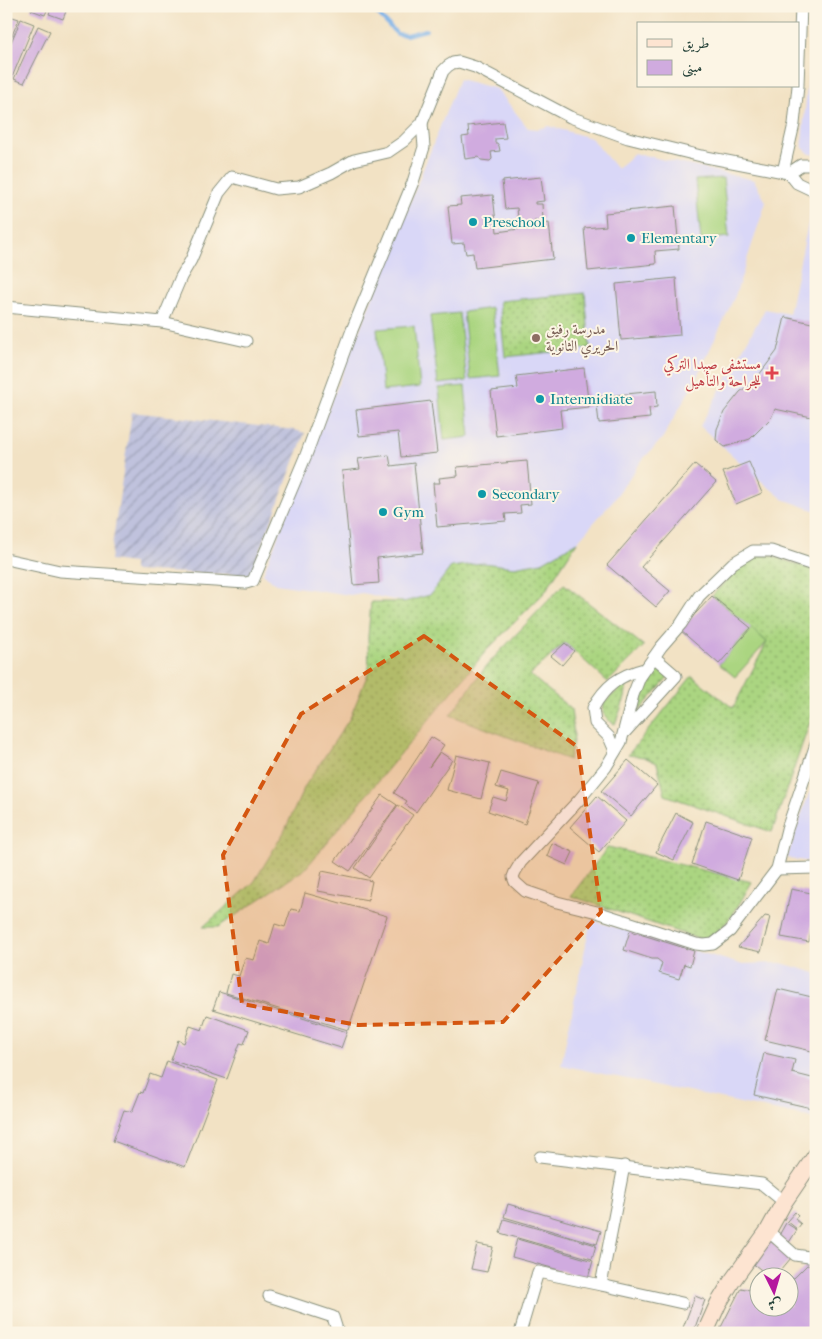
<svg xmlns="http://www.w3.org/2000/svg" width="822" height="1339" viewBox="0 0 822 1339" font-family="'IM FELL French Canon',Amiri,serif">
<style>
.built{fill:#d9d7f7}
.industrial{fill:url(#industrial-furrows)}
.grass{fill:url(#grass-dots);stroke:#65895a}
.garden{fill:#abd581;stroke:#65895a}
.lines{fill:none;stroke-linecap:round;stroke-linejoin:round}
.stream{stroke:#79b0e8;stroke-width:4}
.building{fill:#d0abdf}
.street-casing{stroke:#88907c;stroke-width:13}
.secondary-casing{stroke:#88907c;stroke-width:18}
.street{stroke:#fff;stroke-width:11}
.secondary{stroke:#fde4d1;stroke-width:16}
.marked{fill:#d45610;fill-opacity:0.2;stroke:#d45610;stroke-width:4;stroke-dasharray:10 6;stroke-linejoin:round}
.culture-dot{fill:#0f9aa8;stroke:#fcf5e5;stroke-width:2}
.education-dot{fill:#8d6e63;stroke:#fcf5e5;stroke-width:2}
.health-dot{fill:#e0444e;stroke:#fcf5e5;stroke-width:2}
.labels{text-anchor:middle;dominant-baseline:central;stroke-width:4;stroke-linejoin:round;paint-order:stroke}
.culture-label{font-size:15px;fill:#0d838f;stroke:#fcf5e5;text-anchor:start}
.education-label{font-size:15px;fill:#785e54;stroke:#fcf5e5;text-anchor:start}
.health-label{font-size:15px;fill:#be3a42;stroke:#fcf5e5;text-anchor:end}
</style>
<defs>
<pattern id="industrial-furrows" width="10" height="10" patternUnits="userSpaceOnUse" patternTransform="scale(1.25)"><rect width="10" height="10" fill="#c0c2dd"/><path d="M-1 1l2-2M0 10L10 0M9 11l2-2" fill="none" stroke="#9b9fb4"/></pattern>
<pattern id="grass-dots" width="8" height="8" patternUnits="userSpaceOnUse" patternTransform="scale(1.25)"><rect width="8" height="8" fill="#abd581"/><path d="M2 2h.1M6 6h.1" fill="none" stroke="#8bae6a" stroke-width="1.8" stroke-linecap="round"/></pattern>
</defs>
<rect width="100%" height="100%" fill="#fcf5e5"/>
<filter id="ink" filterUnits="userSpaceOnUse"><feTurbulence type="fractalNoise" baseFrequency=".02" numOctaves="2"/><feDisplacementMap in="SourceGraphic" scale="10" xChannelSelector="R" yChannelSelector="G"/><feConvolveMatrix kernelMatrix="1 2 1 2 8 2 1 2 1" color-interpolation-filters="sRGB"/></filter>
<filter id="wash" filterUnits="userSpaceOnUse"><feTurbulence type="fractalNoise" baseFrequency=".0096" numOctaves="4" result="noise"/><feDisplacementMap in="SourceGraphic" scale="20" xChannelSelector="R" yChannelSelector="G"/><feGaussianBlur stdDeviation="1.12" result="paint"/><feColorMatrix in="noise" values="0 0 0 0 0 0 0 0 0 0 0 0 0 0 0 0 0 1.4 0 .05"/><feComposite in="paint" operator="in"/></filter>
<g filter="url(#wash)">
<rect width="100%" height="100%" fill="#f2e2c4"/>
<!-- built -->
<g class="built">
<path d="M808,6H816V155L810,154L803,148L802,142L810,56Z"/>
<path d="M459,79L497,89L528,128L538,129L548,126L591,138L617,169L634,153L754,180L766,202L735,296L696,379L662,439L643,459L612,502L577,542L542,562L514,567L483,563L451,567L430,595L404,602L362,593L350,595L276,584L263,574Z"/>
<path d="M814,195L816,196V511L783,499L754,475L700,426L765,309L789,314Z"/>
<path d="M816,777V863L787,858L804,807Z"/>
<path d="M591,920L740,964L781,963L816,973V1119L561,1065Z"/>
</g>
<!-- industrial -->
<path class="industrial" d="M132,412L295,430L305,433L251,575L133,571V563L110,560Z"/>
<!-- grass -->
<g class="grass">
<path d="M585,293L590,348L505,357L499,301Z"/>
<path d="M577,542L544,593L486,651L305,869L218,927H203L254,882L284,832L305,786L350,718L369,671L368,637L371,602H404L430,595L451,567L483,563L514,567L542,562Z"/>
<path d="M756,555H769L816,571V704L772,832L665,795L657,763L644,757L628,755L692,676L733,708L767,642L712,596L744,561Z"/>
<path d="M564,584L644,646L608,682L565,643L530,675L571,709L574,736L569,760L450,715L488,664Z"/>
<path d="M656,665L667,675L668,678L639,711L651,667Z"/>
<path d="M627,682L625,698L615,724L609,721L603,713L604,703Z"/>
<path d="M608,847L752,882C740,901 725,937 699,939L571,896Z"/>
</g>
<!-- garden -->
<g class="garden">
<path d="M723,178L729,237L701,240L695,180Z"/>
<path d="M492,308L500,376L470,379L463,312Z"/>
<path d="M459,313L467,381L438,384L430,316Z"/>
<path d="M414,326L420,387L383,391L377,329Z"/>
<path d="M465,386L470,437L444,440L439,388Z"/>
<path d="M751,628L767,642L735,677L719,664Z"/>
</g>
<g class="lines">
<!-- stream -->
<path class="stream" d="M370,6L397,34L406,35L426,30"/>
</g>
<g id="blocks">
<!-- building -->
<g class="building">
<path d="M32,6H49L45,15L31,10Z"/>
<path d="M52,6H68L63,19L49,14Z"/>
<path d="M6,15L19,19L6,49Z"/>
<path d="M21,19L34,24L6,92V54Z"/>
<path d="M38,26L50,31L24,83L14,79Z"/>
<path d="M503,122L506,138L495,139V143H497L499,146L500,151L491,152L492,159L490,161L481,160L479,157L465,159L462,137L469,136L468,126Z"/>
<path d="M541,177L544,201L535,202V204H542L543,219L535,220V225L549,223L553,259L475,268L473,253L466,254L464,243L452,244L448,206L461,205L460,198L493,195L497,232L519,229L517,208L505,209L502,181Z"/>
<path d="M675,206L679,249L655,251L656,264L588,271L584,228L606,226L605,213Z"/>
<path d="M676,278L680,335L621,340L616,284Z"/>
<path d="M785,317L816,324V418L775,409L771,418L750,439L725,447L716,440L717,429L724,412L740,392L756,379L777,351Z"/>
<path d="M584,368L589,407L560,410L562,428L496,436L491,391L518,388L516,376Z"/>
<path d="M656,391L657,407L649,408L650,418L599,423L596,397Z"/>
<path d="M431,401L437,453L401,457L398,432L359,436L356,410Z"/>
<path d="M389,455L391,466L414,463L423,553L377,558L379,583L353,585L342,471L360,469L358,459Z"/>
<path d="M527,461L531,504L520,505L521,513L505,514L506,521L437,527L433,483H440L439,478L458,476L457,467Z"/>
<path d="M749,462L762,493L736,504L723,472Z"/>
<path d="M695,464L716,482L641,567L670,591L656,607L607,565Z"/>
<path d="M712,596L751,628L719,664L680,630Z"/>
<path d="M565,643L574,651L562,665L551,656Z"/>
<path d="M431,737L444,745L429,767L440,752L452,760L416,812L405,804L407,801L394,793Z"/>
<path d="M456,755L490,763L481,799L447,790Z"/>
<path d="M628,760L657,785L631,816L601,791Z"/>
<path d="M501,772L539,783L525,824L488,811L493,797L506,801L509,791L496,787Z"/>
<path d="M382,795L397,805L350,871L335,861Z"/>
<path d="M597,796L626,821L599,852L570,827Z"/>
<path d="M398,805L413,815L369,878L355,868Z"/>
<path d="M676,813L693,822L674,860L656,852Z"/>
<path d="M706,821L752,837L738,880L692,864Z"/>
<path d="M552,843L573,852L567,865L547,856Z"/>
<path d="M322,871L372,881L368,900L318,891Z"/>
<path d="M791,889L816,894V919H813L809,942L781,937Z"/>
<path d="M305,893L387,916L348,1030L226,993L231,974L239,976L245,958L254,960L260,941L269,944L275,924L285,927L291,909L300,911Z"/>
<path d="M765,916L770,917L761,952L738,947Z"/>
<path d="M630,931L694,951L690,966L684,964L679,979L659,973L662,963L657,959H652L624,950Z"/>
<path d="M778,989L816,998V1052L765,1040Z"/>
<path d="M219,992L347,1032L341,1048L213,1009Z"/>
<path d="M207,1015L249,1030L244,1044L240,1043L227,1079L171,1060L178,1040L184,1043L190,1026L202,1030Z"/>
<path d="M764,1053L795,1060L792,1073L816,1079V1109L754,1095Z"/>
<path d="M167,1061L218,1080L185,1167L113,1141L124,1110L132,1112L140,1092L143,1093L150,1074L161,1078Z"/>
<path d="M508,1204L601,1231L597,1244L504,1217Z"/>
<path d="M795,1212L798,1215L795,1219L801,1224L797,1229L787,1221Z"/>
<path d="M504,1219L596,1245L592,1259L500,1233Z"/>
<path d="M786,1223L797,1230L788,1244L778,1237Z"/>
<path d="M517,1239L593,1261L588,1278L512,1257Z"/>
<path d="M769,1240L791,1258L776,1276H769L751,1262Z"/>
<path d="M477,1244L493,1247L487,1272L471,1269Z"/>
<path d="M807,1265L816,1268V1333H718L741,1288L760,1292V1306H790V1282Z"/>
<path d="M695,1296L705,1300L693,1333H681Z"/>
</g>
</g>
</g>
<g filter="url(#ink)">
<use href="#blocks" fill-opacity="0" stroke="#88907c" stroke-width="1"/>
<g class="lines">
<!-- street casing -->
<g class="street-casing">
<g id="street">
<path d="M798,84L801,6"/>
<path d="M783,172L794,124L798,86"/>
<path d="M789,173L797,183L816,192"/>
<path d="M6,307L162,322L181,277L191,260L219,193L232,177L276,189L299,187L331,173L354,160L388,152L404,141L422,123L443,71L448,66L453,63L459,62L475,67L570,117L628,138L701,156L789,173L801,165H816"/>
<path d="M162,322L246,341"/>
<path d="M6,559L60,571L246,583L253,581L306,455L352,330L413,182L424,147L422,123"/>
<path d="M816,566L771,551H753L733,563L699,596L681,624L661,647L640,677L633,695L621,742L606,767L579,800L521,862L515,872L513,877L515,882L525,891L557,902L597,912L696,944L704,945L713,944L730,931L777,869L787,829L816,744"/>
<path d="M625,732L676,676L654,657"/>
<path d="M615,751L609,737L595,723L593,708C605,686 620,675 644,669"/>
<path d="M777,869L816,868"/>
<path d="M540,1157L762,1184L784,1202"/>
<path d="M768,1231L795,1255L816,1258"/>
<path d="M601,1285L682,1303"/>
<path d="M269,1296L333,1317L338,1333"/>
<path d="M520,1333L538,1272L601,1285L624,1166"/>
</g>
</g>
<!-- secondary casing -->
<g class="secondary-casing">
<path id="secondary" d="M705,1333L718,1304L732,1281L768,1231L784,1202L816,1155"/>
</g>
<!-- street -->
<use href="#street" class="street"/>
<!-- secondary -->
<use href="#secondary" class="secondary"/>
</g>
</g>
<!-- marked area -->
<path class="marked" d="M424,636L578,747L601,912L503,1022L358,1025L242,1004L223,855L301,714Z"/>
<!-- markers -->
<g class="culture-dot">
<circle cx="473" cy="222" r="5"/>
<circle cx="631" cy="238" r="5"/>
<circle cx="540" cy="399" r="5"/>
<circle cx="482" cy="494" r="5"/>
<circle cx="383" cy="512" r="5"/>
</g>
<circle class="education-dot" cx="536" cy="338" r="5"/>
<path class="health-dot" d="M769.5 365.5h5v5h5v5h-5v5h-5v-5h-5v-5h5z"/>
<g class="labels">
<!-- culture labels -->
<g class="culture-label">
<text x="483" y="222">Preschool</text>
<text x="641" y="238">Elementary</text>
<text x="550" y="399">Intermidiate</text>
<text x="492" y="494">Secondary</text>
<text x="393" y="512">Gym</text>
</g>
<!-- education labels -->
<g class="education-label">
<text x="546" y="329">مدرسة رفيق<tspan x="546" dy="17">الحريري الثانوية</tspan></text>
</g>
<!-- health labels -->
<g class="health-label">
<text x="761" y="364">مستشفى صيدا التركي<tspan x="761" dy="17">للجراحة والتأهيل</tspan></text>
</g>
</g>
<!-- margin -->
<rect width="822" height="1339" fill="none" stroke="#fcf5e5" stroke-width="25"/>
<!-- legend -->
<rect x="637" y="22" width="162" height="65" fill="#fcf5e5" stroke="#a4ab9e"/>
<rect x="647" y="39" width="25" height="8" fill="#fde4d1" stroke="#a4ab9e"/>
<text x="682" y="48" font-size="15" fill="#1f3d34">طريق</text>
<rect x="647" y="60" width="25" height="15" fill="#d0abdf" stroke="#a4ab9e"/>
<text x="682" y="72" font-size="15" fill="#1f3d34">مبنى</text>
<!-- north arrow -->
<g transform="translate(774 1292) rotate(175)"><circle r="24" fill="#fcf5e5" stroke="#a4ab9e"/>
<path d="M0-4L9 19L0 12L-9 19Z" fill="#b5179e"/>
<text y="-8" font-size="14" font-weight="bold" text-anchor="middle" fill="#1f3d34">ش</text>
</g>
</svg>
